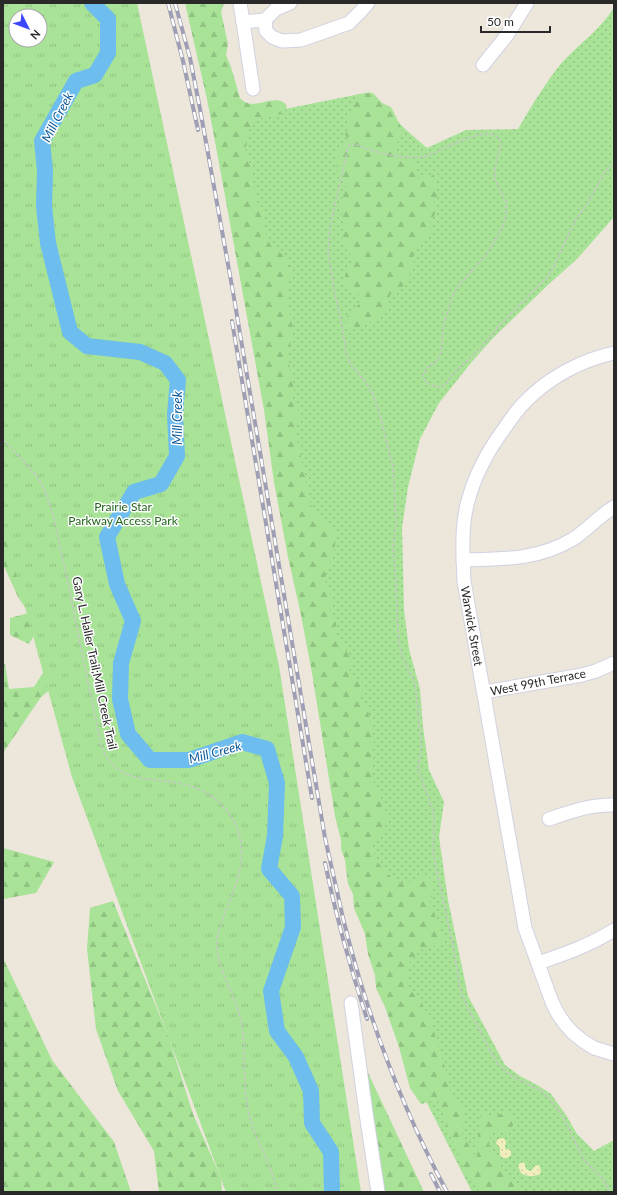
<svg xmlns="http://www.w3.org/2000/svg" width="617" height="1195" viewBox="0 0 617 1195" font-family="Lato,sans-serif">
<style>
.grass{fill:url(#grass-dots)}
.forest{fill:url(#forest-firs)}
.sand{fill:url(#sand-dots)}
.park{fill:url(#park-tufts);fill-rule:evenodd}
.lines{fill:none;stroke-linecap:round;stroke-linejoin:round}
.river{stroke:#6dbdee;stroke-width:16}
.minor-casing{stroke:#d0d2e2;stroke-width:15}
.path{stroke:#c7c7c7;stroke-width:1.5;stroke-dasharray:3 2;stroke-linecap:butt}
.minor{stroke:#fff;stroke-width:13}
.rail-casing{stroke:#9e9fb4;stroke-width:4}
.rail{stroke:#fff;stroke-width:2.5;stroke-dasharray:8;stroke-linecap:butt}
.labels{text-anchor:middle;dominant-baseline:central;stroke-width:3;stroke-linejoin:round;paint-order:stroke}
.park-label{font-size:12px;fill:#21661a;stroke:#fff}
.street-label{font-size:12px;fill:#292929;stroke:#fff}
.water-label{font-size:13px;font-style:italic;fill:#0d5999;stroke:#fff}
</style>
<defs>
<pattern id="grass-dots" width="8" height="8" patternUnits="userSpaceOnUse"><rect width="8" height="8" fill="#a8e397"/><path d="M2 2h.1M6 6h.1" fill="none" stroke="#91c382" stroke-width="1.8" stroke-linecap="round"/></pattern>
<pattern id="forest-firs" width="22" height="20" patternUnits="userSpaceOnUse"><rect width="22" height="20" fill="#a8e397"/><path d="M5 1l3.5 6h-7zM16 11l3.5 6h-7z" fill="#91c382"/></pattern>
<pattern id="sand-dots" width="8" height="8" patternUnits="userSpaceOnUse"><rect width="8" height="8" fill="#f1efbe"/><path d="M2 2h.1M6 6h.1" fill="none" stroke="#cfcda3" stroke-width="1.8" stroke-linecap="round"/></pattern>
<pattern id="park-tufts" width="24" height="20" patternUnits="userSpaceOnUse"><rect width="24" height="20" fill="#a8e397"/><path d="M3 7l-1-3M5 7V3M7 7l1-3M15 17l-1-3M17 17v-4M19 17l1-3" fill="none" stroke="#91c382"/></pattern>
</defs>
<rect width="100%" height="100%" fill="#ece6db"/>
<!-- grass -->
<path class="grass" d="M614,7V217L577,259L549,284L494,337L470,364L439,403L420,439L408,487L402,528L404,610L409,649L420,689L423,727L429,770L444,802L439,837L448,900L468,996L505,1065L520,1076L537,1085L551,1094L566,1115L577,1134L594,1151L614,1140V1192H472L422,1093L225,121L370,92L405,129L427,148L466,130L518,129C531,107 544,85 560,65C577,45 601,30 614,7Z"/>
<!-- forest -->
<g class="forest">
<path d="M185,3H224L221,12L228,44L226,55L231,67L240,98C253,114 276,90 287,106L284,113L268,118H260L253,121L249,130L245,152L251,169L252,178L254,184L255,198L265,216V231L268,240L271,246L283,255L288,263L293,275L287,283V301L293,328L288,358L294,391L291,399C294,404 299,408 299,413C301,426 292,425 297,439L312,510L319,517L330,524L334,528L336,534L335,546L332,558L326,573L325,581L330,593L331,603L330,609L336,623L335,631L350,657L351,664L348,675L351,678L361,680L364,686L359,700L368,710L374,738L372,779L378,789L381,802L385,808L387,819L384,831L381,836L375,838C372,844 372,849 374,856C376,862 395,883 401,883C409,884 418,878 425,875L430,878L434,883L432,895L430,902L444,940L442,945L438,947L428,945L422,949L408,964L407,987L420,1000L430,1019L447,1074L452,1098L463,1110L462,1134L477,1159L478,1138L481,1111L495,1117L508,1110L515,1122L508,1133L492,1129L488,1150L499,1162L506,1177L517,1183L519,1192H479L464,1169L447,1126L440,1102L435,1100L421,1104L410,1088L399,1047L385,1007L376,988L375,975L368,954L365,934L354,908L353,894L348,884L345,860L341,849V840L335,816L312,673L301,615L288,557L274,482L264,410L217,152L207,99Z"/>
<path d="M373,93L382,103L391,107L403,131L397,143V157L412,160C417,167 419,174 418,182L425,177L434,175L438,195L434,202L437,211L430,222L431,236L421,240L413,257L414,265L406,284L390,295L388,308L369,323L357,330L348,328L345,319L359,304L360,295L349,291L343,283L348,267L354,270L351,255L341,242L344,222L340,206L346,186L337,168V153L339,145L349,142L345,134C351,125 347,124 349,116C351,109 357,99 362,94Z"/>
<path d="M3,456L13,467L31,471L37,494L53,538L60,585L69,639V674L41,697L3,753V664H5L9,689L34,687L60,646L41,623L29,644L10,635V618L29,613L18,597L3,564V514L10,512L7,478L3,474Z"/>
<path d="M3,848L54,862L36,893L3,899Z"/>
<path d="M113,901L169,1038L193,1114L221,1178L222,1192H159L154,1151L118,1091L96,1029L87,949L90,908Z"/>
<path d="M3,958L52,1060L114,1142L131,1192H3Z"/>
<path d="M355,1045L424,1192H384Z"/>
</g>
<!-- sand -->
<g class="sand">
<path d="M503,1138L505,1140L506,1142L505,1147L506,1150L509,1149L511,1151V1155L507,1158H503L500,1155V1148L496,1143L498,1139Z"/>
<path d="M523,1162L525,1164L526,1169L530,1171L532,1170L535,1166L539,1165L541,1171L540,1174C533,1177 527,1177 521,1173L518,1166L519,1164Z"/>
</g>
<!-- park -->
<path class="park" d="M3,3H137L279,666L361,1192H226L72,777L3,527ZM16,16H40V40H16Z"/>
<g class="lines">
<!-- river -->
<path class="river" d="M92,3L108,19V53L95,75L76,81L42,141L45,171L44,206L48,243L70,332L87,346L140,352L165,363L178,380L175,414L177,456L161,484L134,492L107,537L117,584L133,621L121,663L120,699L128,734L150,760H189L242,742L267,749L277,783L275,836L269,869L292,896L293,927L271,991L277,1031L296,1057L311,1091L312,1123L331,1152L332,1192"/>
<!-- minor casing -->
<g class="minor-casing">
<g id="minor">
<path d="M240,3L243,22L265,20"/>
<path d="M290,3L276,9L265,20L266,31L272,37L282,41L301,40L349,23L360,12L368,3"/>
<path d="M243,22L253,89"/>
<path d="M483,65L507,35L527,3"/>
<path d="M614,353C581,360 548,378 525,402C517,410 510,420 504,429C487,452 474,476 467,505C461,529 463,556 464,581L525,928L552,1002L558,1014L565,1024L573,1033L583,1041L594,1048L614,1054"/>
<path d="M463,560C503,559 538,560 573,539C587,530 599,516 614,507"/>
<path d="M484,692L582,675L596,671L614,663"/>
<path d="M549,819C570,812 591,804 614,805"/>
<path d="M538,963C565,954 590,945 614,930"/>
<path d="M351,1003L366,1113L378,1192"/>
</g>
</g>
<!-- path -->
<g class="path">
<path d="M3,439L37,476L45,491L53,514C62,555 71,596 79,638C84,665 90,692 96,719C99,733 100,752 111,763C126,779 146,779 165,781C198,785 224,797 237,828C249,858 235,888 224,916C220,926 216,935 217,946C218,971 234,993 240,1017C247,1045 242,1074 247,1103C250,1126 257,1138 266,1158C271,1169 274,1181 278,1192"/>
<path d="M609,1192L604,1180L584,1160L562,1115L550,1100L541,1091L510,1075L498,1064L493,1056L462,996L459,983L454,951L433,852L434,816L432,808L418,769L421,745L416,690L414,681L402,657L399,641L397,615L396,580L393,547L396,522L393,466L380,415L373,394L365,381L351,365L346,352L342,326L334,290L328,250L330,227L348,148L350,144C358,144 364,148 371,150C386,155 411,160 426,156C439,153 496,117 501,144L495,168V179L506,202V215L503,226L500,232L486,255L457,288L453,295L444,323L441,352L436,362L427,368L423,375L426,382L429,384L437,387L445,385L455,372L480,349L500,325L549,275L553,268L576,219L587,204L604,173L614,162"/>
</g>
<!-- minor -->
<use href="#minor" class="minor"/>
<!-- rail casing -->
<g class="rail-casing">
<g id="rail">
<path d="M168,3L183,61L198,130"/>
<path d="M175,3L190,58L200,109L233,292L325,838C331,864 337,891 343,918C366,1012 401,1106 447,1192"/>
<path d="M232,321L312,798"/>
<path d="M325,863C336,916 350,967 367,1019"/>
<path d="M431,1174L440,1192"/>
</g>
</g>
<!-- rail -->
<use href="#rail" class="rail"/>
</g>
<g class="labels">
<!-- park labels -->
<g class="park-label">
<text x="123" y="506">Prairie Star<tspan x="123" dy="14">Parkway Access Park</tspan></text>
</g>
<!-- street labels -->
<g class="street-label">
<text transform="translate(472 626) rotate(80)">Warwick Street</text>
<text transform="translate(95 663) rotate(78)">Gary L. Haller Trail;Mill Creek Trail</text>
<text transform="translate(538 682) rotate(-11)">West 99th Terrace</text>
</g>
<!-- water labels -->
<g class="water-label">
<text transform="translate(57 117) rotate(-63)">Mill Creek</text>
<text transform="translate(177 418) rotate(-90)">Mill Creek</text>
<text transform="translate(215 752) rotate(-15)">Mill Creek</text>
</g>
</g>
<!-- border -->
<rect width="617" height="1195" fill="none" stroke="#292929" stroke-width="8"/>
<!-- north arrow -->
<g transform="translate(28 28) rotate(132)"><circle r="19" fill="#ffffff" stroke="#a9a9a9"/>
<path d="M0-3L7 15L0 10L-7 15Z" fill="#3a48fa"/>
<text y="-6" font-size="11" font-weight="bold" text-anchor="middle" fill="#292929">N</text>
</g>
<!-- scale -->
<path d="M481 26v6h69v-6" fill="none" stroke="#292929" stroke-width="2"/>
<text x="487" y="26" font-size="12" fill="#292929" stroke="#ffffff" stroke-width="3" paint-order="stroke">50 m</text>
</svg>
